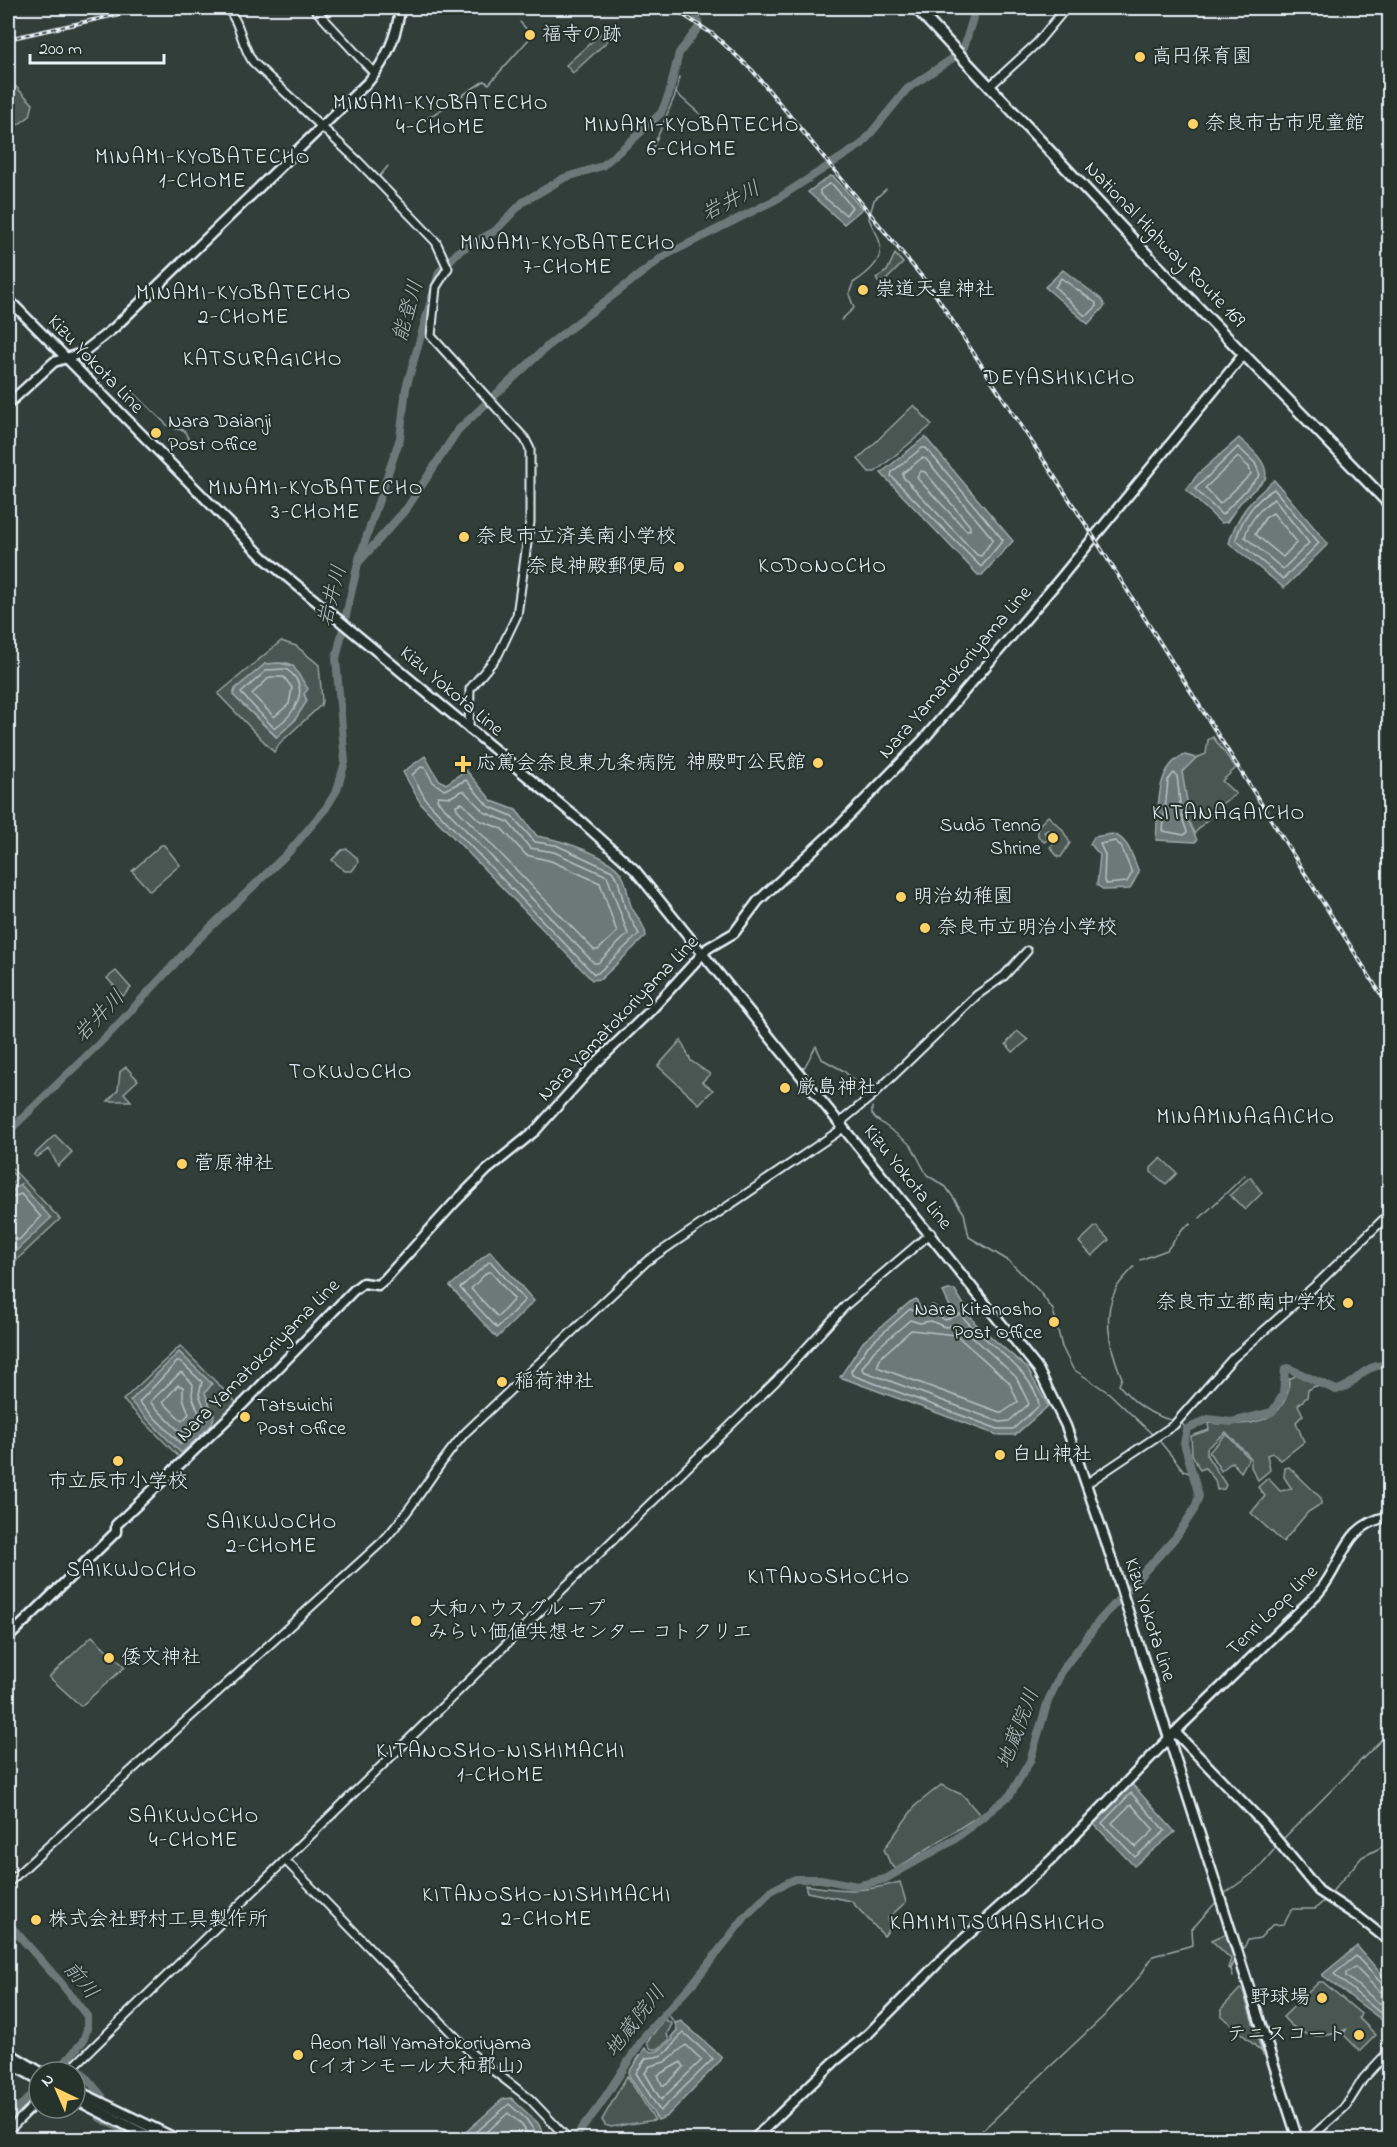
<svg xmlns="http://www.w3.org/2000/svg" width="1397" height="2147" viewBox="0 0 1397 2147" font-family="'Indie Flower','Klee One',sans-serif">
<style>
.green{fill:#495651;stroke:#98a4a4;stroke-width:1.5;fill-rule:evenodd}
.water{fill:#6d7978;stroke:#9ea9ab;stroke-width:1.5}
.lines{fill:none;stroke-linecap:round;stroke-linejoin:round}
.shore{stroke:#b7c1c5;stroke-width:1.5}
.stream{stroke:#9ea9ab;stroke-width:1.5}
.river{stroke:#6d7978;stroke-width:8}
.minor-casing{stroke:#e8f1f8;stroke-width:11}
.major-casing{stroke:#e8f1f8;stroke-width:13}
.highway-casing{stroke:#e8f1f8;stroke-width:14}
.minor{stroke:#26332d;stroke-width:7}
.major{stroke:#26332d;stroke-width:8}
.highway{stroke:#26332d;stroke-width:9}
.rail-casing{stroke:#e8f1f8;stroke-width:4}
.rail{stroke:#26332d;stroke-width:1.5;stroke-dasharray:4.5;stroke-linecap:butt}
.poi-dot{fill:#ffd166;stroke:#26332d;stroke-width:2}
.labels{text-anchor:middle;dominant-baseline:central;stroke-width:4.5;stroke-linejoin:round;paint-order:stroke}
.poi-label{font-size:20px;fill:#e8f1f8;stroke:#26332d;text-anchor:start}
.street-label{font-size:20px;fill:#e8f1f8;stroke:#26332d}
.neighbourhood-label{font-size:21px;letter-spacing:1.5px;fill:#e8f1f8;stroke:#26332d}
.water-label{font-size:21px;font-style:italic;fill:#b1bbbe;stroke:#26332d}
</style>
<rect width="100%" height="100%" fill="#323e39"/>
<filter id="ink" filterUnits="userSpaceOnUse"><feTurbulence type="fractalNoise" baseFrequency=".0167" numOctaves="2"/><feDisplacementMap in="SourceGraphic" scale="12" xChannelSelector="R" yChannelSelector="G"/><feConvolveMatrix kernelMatrix="1 2 1 2 8 2 1 2 1" color-interpolation-filters="sRGB"/></filter>
<g filter="url(#ink)">
<!-- green -->
<g class="green">
<path d="M608,27L615,34L573,73L566,65Z"/>
<path d="M8,79L33,104L30,116L8,132Z"/>
<path d="M895,254L903,263L883,283L878,282L876,278L887,271Z"/>
<path d="M914,405L932,425L875,472H869L858,459Z"/>
<path d="M281,641L296,646L319,665L322,701L321,705L280,743L274,752L218,694ZM288,663L293,666L307,701L294,721L276,737L233,695L265,664Z"/>
<path d="M1213,737L1236,768L1222,781L1236,794L1223,803L1194,834L1185,813L1182,771L1196,758L1206,754L1208,740Z"/>
<path d="M1048,816L1062,829L1070,843L1061,857H1058L1050,847L1055,843L1053,835L1048,830L1044,832L1049,839L1044,842L1038,836V826Z"/>
<path d="M161,845H164L180,865L150,891L132,871Z"/>
<path d="M347,849L357,858L358,863L352,871H345L332,860L342,850Z"/>
<path d="M116,971L131,988L123,996L107,978Z"/>
<path d="M1017,1031L1028,1040L1013,1052L1006,1044Z"/>
<path d="M681,1040L691,1061L710,1074L702,1082L713,1090L699,1104L658,1066Z"/>
<path d="M126,1067L138,1080L124,1093L131,1101H108L118,1090L120,1072Z"/>
<path d="M55,1135L72,1152L58,1166L49,1149L37,1157L34,1155Z"/>
<path d="M1161,1158L1177,1173L1166,1184L1151,1172V1168Z"/>
<path d="M8,1164L60,1219L8,1268V1240L17,1250L21,1184L8,1195V1186L17,1178L8,1169Z"/>
<path d="M1250,1177L1262,1193L1245,1210L1230,1195Z"/>
<path d="M1096,1226L1109,1240L1092,1256L1079,1242Z"/>
<path d="M180,1346L237,1403L179,1457L123,1400ZM179,1352L211,1383L205,1393L214,1415Z"/>
<path d="M1301,1373L1330,1386L1329,1388L1315,1386L1308,1390L1307,1397L1298,1405L1303,1415L1296,1422L1304,1442L1281,1460L1272,1453L1267,1455L1270,1470L1258,1480L1251,1467V1458L1226,1432L1207,1448V1456L1226,1485L1224,1489L1217,1490L1215,1480L1205,1468L1200,1470L1192,1454L1191,1436L1209,1430L1208,1423C1245,1427 1289,1425 1289,1379Z"/>
<path d="M1226,1434L1249,1458L1241,1472L1232,1462L1221,1471L1209,1452Z"/>
<path d="M1289,1467L1321,1498V1504L1308,1512L1283,1542L1251,1513L1265,1496L1258,1487L1268,1478L1280,1491L1292,1489L1284,1477L1285,1468Z"/>
<path d="M92,1636L125,1667L81,1706L49,1677Z"/>
<path d="M941,1785L963,1795L980,1815L896,1869L890,1863L884,1849L916,1805Z"/>
<path d="M900,1882L906,1902L888,1918L891,1927L884,1936L851,1901L807,1892L805,1885C845,1891 861,1893 900,1882Z"/>
<path d="M1226,1934L1235,1960L1230,1969L1228,1968L1231,1959L1211,1940Z"/>
<path d="M1319,1982H1323L1361,2014L1359,2018L1376,2035L1360,2051L1343,2034L1347,2029C1322,2040 1301,2039 1283,2017Z"/>
<path d="M1240,1989L1243,1991L1262,2052L1222,2016V2008Z"/>
<path d="M664,2019L672,2024L667,2034L669,2040L658,2049H651L647,2042Z"/>
<path d="M627,2076L655,2120L611,2127L605,2125L602,2120Z"/>
</g>
<!-- water -->
<g class="water">
<path d="M830,176L834,177L862,209L844,224L808,192Z"/>
<path d="M1063,270L1101,299L1105,306L1088,324L1045,287Z"/>
<path d="M925,437L1013,541L982,575H978L881,473Z"/>
<path d="M1239,438C1250,448 1270,463 1265,479L1240,503L1227,522L1221,523L1186,490L1198,474Z"/>
<path d="M1274,480L1328,544L1284,588L1229,543C1237,514 1252,499 1274,480Z"/>
<path d="M279,663L293,666L308,689L304,694L307,701L294,721L277,737L233,695L235,689L265,664Z"/>
<path d="M1185,755L1196,758L1182,772L1188,807L1185,813L1197,840L1195,842L1156,840C1159,812 1154,766 1185,755Z"/>
<path d="M425,756L438,779L446,784L466,770L492,801L516,810L537,836C560,840 612,855 623,877C628,886 627,898 632,908C636,916 646,926 646,936L601,979L592,980L421,804L403,772Z"/>
<path d="M1112,834C1128,837 1133,858 1139,872L1130,889L1104,890L1097,885L1100,855L1090,844L1094,837Z"/>
<path d="M20,1184L51,1218L17,1250L8,1240V1195Z"/>
<path d="M490,1251L534,1301L497,1338L450,1286Z"/>
<path d="M948,1290H955L975,1323L1027,1368L1048,1406L1015,1435H997L840,1377L863,1342L910,1302L916,1299L921,1309L933,1305L946,1314L952,1311L943,1292Z"/>
<path d="M179,1352L212,1384L205,1393L214,1417L211,1426L181,1453L130,1401Z"/>
<path d="M1128,1784H1132L1175,1832L1134,1866L1092,1822Z"/>
<path d="M1357,1946L1389,1983V2013L1383,2021L1322,1975Z"/>
<path d="M681,2021L721,2056V2060L667,2116L658,2120L629,2076V2072L645,2048L651,2052L658,2051L673,2039L671,2037L677,2030L675,2023Z"/>
<path d="M511,2098L538,2123L546,2139H458L503,2099Z"/>
</g>
<g class="lines">
<!-- shore -->
<g class="shore">
<path d="M829,184L833,185L852,207L846,215L820,194V190Z"/>
<path d="M1061,278L1096,303V307L1088,315H1084L1055,287Z"/>
<path d="M1238,447L1255,463L1260,475L1222,515L1195,489Z"/>
<path d="M922,448H926L1003,540L981,567L891,476L892,472Z"/>
<path d="M1238,457L1249,467L1251,474L1220,504L1205,488Z"/>
<path d="M922,458L926,459L993,539L981,556L977,555L903,477V473Z"/>
<path d="M921,471L925,472L970,526V530H966L917,478Z"/>
<path d="M1274,489L1319,543L1283,579L1236,540C1241,519 1256,499 1274,489Z"/>
<path d="M1274,499L1309,543L1283,569L1245,537C1248,522 1261,507 1274,499Z"/>
<path d="M1273,513L1297,542L1283,557L1255,534L1265,518Z"/>
<path d="M286,669C313,687 295,715 274,728L241,693L267,670Z"/>
<path d="M270,677H284L292,688L289,704L274,717L252,694Z"/>
<path d="M421,767L425,768L433,782L444,790L466,780L488,806L512,816L535,842L556,845L612,871L618,880L625,908L639,934L598,973L594,974L426,800L412,775Z"/>
<path d="M1174,773L1177,776C1180,796 1179,813 1187,832L1184,835L1163,831L1168,780Z"/>
<path d="M461,791H464L484,812L508,822L530,848L554,852L607,876L628,934L598,963H594L437,800L438,796L451,797Z"/>
<path d="M462,803L479,820L502,829L526,855L551,861L600,883L617,932L598,950H594L457,809L456,805Z"/>
<path d="M1115,841L1121,846L1132,873L1127,882L1106,884L1104,881L1105,855L1100,844Z"/>
<path d="M8,1199L21,1194L41,1217L19,1240L8,1237"/>
<path d="M490,1261L525,1300L497,1328L460,1288Z"/>
<path d="M487,1272H491L514,1299L498,1317L471,1289Z"/>
<path d="M910,1309L921,1315L933,1312L945,1320L960,1314C981,1340 1036,1372 1039,1406L1013,1429H998L852,1375L851,1371L868,1346Z"/>
<path d="M910,1320L920,1323L931,1321L945,1327L959,1324L1016,1377L1029,1404L1009,1421L1000,1422L863,1371L862,1368L874,1351Z"/>
<path d="M911,1330L956,1335L1009,1382L1018,1402L1002,1413L877,1367L881,1357Z"/>
<path d="M177,1362H181L202,1382L199,1394L208,1417L181,1444L139,1402Z"/>
<path d="M181,1372L193,1384L192,1396L200,1416L181,1433L150,1402Z"/>
<path d="M178,1385L183,1387V1398L189,1414L182,1421L163,1402Z"/>
<path d="M1131,1793L1165,1831L1135,1857L1102,1823Z"/>
<path d="M1131,1804L1154,1830L1136,1847L1112,1823Z"/>
<path d="M1390,1987L1383,1985L1356,1956L1334,1974L1379,2012L1390,2010"/>
<path d="M1390,1994L1379,1991L1355,1967L1346,1973V1976L1379,2003L1390,2002"/>
<path d="M684,2033L713,2059L660,2111L636,2073L646,2058C673,2057 668,2045 684,2033Z"/>
<path d="M686,2045L702,2060L661,2100L645,2073L650,2066L665,2062Z"/>
<path d="M681,2062L684,2067L666,2085H662L658,2075Z"/>
<path d="M467,2140L509,2104L526,2119L541,2140"/>
<path d="M478,2140L508,2113L521,2124L532,2140"/>
</g>
<!-- stream -->
<g class="stream">
<path d="M532,11L535,8"/>
<path d="M679,77L676,93L717,129"/>
<path d="M422,122L484,81L489,84L529,39V32L520,22"/>
<path d="M649,157L676,93"/>
<path d="M379,177L388,166"/>
<path d="M841,320L854,308L849,294L853,283C867,274 886,260 879,240C877,232 871,226 869,218L874,200L886,189"/>
<path d="M133,392L168,426"/>
<path d="M176,429L184,430L189,440"/>
<path d="M804,1068L816,1046L822,1059L844,1071L868,1095"/>
<path d="M872,1107V1114L875,1118L911,1145L927,1175L946,1187L964,1213L969,1237L1009,1261L1039,1291L1053,1310L1062,1347L1073,1369L1109,1393L1153,1435"/>
<path d="M1200,1218L1245,1175"/>
<path d="M1140,1260L1167,1250L1183,1228L1191,1224"/>
<path d="M1134,1267C1128,1274 1120,1281 1116,1289C1101,1317 1111,1352 1122,1378L1119,1385C1132,1401 1150,1415 1171,1420"/>
<path d="M1181,1423L1187,1429"/>
<path d="M1157,1438L1184,1471L1194,1475"/>
<path d="M1283,1839L1390,1731"/>
<path d="M1224,1894L1256,1871L1278,1845"/>
<path d="M1330,1894L1362,1857L1390,1843"/>
<path d="M1242,1951L1248,1940L1260,1938L1272,1925L1284,1924L1292,1909H1315L1325,1900"/>
<path d="M1233,1977L1231,1969L1234,1963"/>
<path d="M1244,1991L1263,2055"/>
<path d="M666,2012L675,2023"/>
<path d="M972,2140L1104,2016L1140,1976L1153,1956L1193,1945L1192,1929L1218,1900"/>
</g>
<!-- river -->
<g class="river">
<path d="M359,559L400,438L406,388L439,272L459,251L495,231L523,202L564,178L602,166L629,143L661,113L669,94L679,53L699,27L695,8"/>
<path d="M8,1132L111,1032L193,944L289,852L326,808L337,790L345,762L336,659L358,563L407,508L458,430L551,343L664,256L777,199L862,144L907,89L953,58L964,47L976,8"/>
<path d="M8,1923L61,1983L87,2016V2029L83,2041L57,2072"/>
<path d="M72,2061L102,2096"/>
<path d="M8,2118L39,2088"/>
<path d="M100,2118L143,2140"/>
<path d="M573,2140L600,2105L646,2034L694,1982L745,1917L772,1890L795,1879H821L857,1886L885,1879L954,1840L1010,1795L1030,1761L1048,1701L1063,1669L1100,1620L1176,1537L1194,1510L1199,1496L1184,1443L1187,1429L1208,1419L1232,1422L1272,1412L1283,1395L1285,1369L1288,1368L1336,1390C1355,1387 1359,1367 1383,1365L1390,1356"/>
</g>
<!-- minor casing -->
<g class="minor-casing">
<g id="minor">
<path d="M227,8C241,23 241,45 253,62L358,161L416,221L436,242L448,268L436,287L431,336L525,439L530,449V522L517,615L498,655L470,689L469,729"/>
<path d="M314,8L375,74"/>
<path d="M989,87L1037,43L1066,8"/>
<path d="M1086,1484L1174,1425L1233,1358L1316,1285L1390,1213"/>
<path d="M285,1860L472,2054L530,2099L569,2140"/>
<path d="M8,1883L383,1541C415,1507 435,1466 466,1432L647,1261L839,1131L844,1119L872,1096L977,995L1004,976L1027,951"/>
<path d="M68,2072L776,1381L846,1305L931,1233"/>
<path d="M762,2130L771,2140"/>
<path d="M8,2131L39,2100"/>
<path d="M1308,2140L1346,2106L1363,2079L1390,2050"/>
</g>
</g>
<!-- major casing -->
<g class="major-casing">
<g id="major">
<path d="M8,299L263,557L582,822L635,870L1038,1369L1066,1426L1105,1539L1298,2140"/>
<path d="M8,404L54,362L82,353L114,328L369,81C387,59 397,36 400,8"/>
<path d="M8,1638L116,1532V1525L244,1403L354,1290L363,1283L378,1285L385,1279L455,1202L487,1170L535,1131L595,1064L651,1010L708,948L734,933L758,901L840,825L923,740L1059,580L1244,354"/>
<path d="M1175,1732L1263,1823L1319,1891L1360,1918L1390,1942"/>
<path d="M753,2140L834,2062L868,2034L947,1954L1051,1860L1181,1726L1318,1593C1346,1561 1341,1526 1390,1516"/>
</g>
</g>
<!-- highway casing -->
<g class="highway-casing">
<g id="highway">
<path d="M916,8L1154,262L1390,505"/>
<path d="M8,2053L40,2072"/>
<path d="M8,2062L39,2079"/>
<path d="M75,2090L178,2140"/>
<path d="M75,2099L156,2140"/>
</g>
</g>
<!-- minor -->
<use href="#minor" class="minor"/>
<!-- major -->
<use href="#major" class="major"/>
<!-- highway -->
<use href="#highway" class="highway"/>
<!-- rail casing -->
<g class="rail-casing">
<g id="rail">
<path d="M673,8L714,35L753,71L931,288L1090,531L1390,1009"/>
<path d="M8,39L147,8"/>
</g>
</g>
<!-- rail -->
<use href="#rail" class="rail"/>
</g>
</g>
<!-- markers -->
<g class="poi-dot">
<circle cx="530" cy="35" r="6"/>
<circle cx="1140" cy="57" r="6"/>
<circle cx="1193" cy="124" r="6"/>
<circle cx="863" cy="290" r="6"/>
<circle cx="156" cy="433" r="6"/>
<circle cx="464" cy="537" r="6"/>
<circle cx="679" cy="567" r="6"/>
<circle cx="818" cy="763" r="6"/>
<path d="M460 755h6v6h6v6h-6v6h-6v-6h-6v-6h6z"/>
<circle cx="1053" cy="838" r="6"/>
<circle cx="901" cy="897" r="6"/>
<circle cx="925" cy="928" r="6"/>
<circle cx="785" cy="1088" r="6"/>
<circle cx="182" cy="1164" r="6"/>
<circle cx="1348" cy="1303" r="6"/>
<circle cx="1054" cy="1322" r="6"/>
<circle cx="502" cy="1382" r="6"/>
<circle cx="245" cy="1417" r="6"/>
<circle cx="1000" cy="1455" r="6"/>
<circle cx="118" cy="1461" r="6"/>
<circle cx="416" cy="1621" r="6"/>
<circle cx="109" cy="1658" r="6"/>
<circle cx="36" cy="1920" r="6"/>
<circle cx="1322" cy="1998" r="6"/>
<circle cx="1359" cy="2035" r="6"/>
<circle cx="298" cy="2055" r="6"/>
</g>
<g class="labels">
<!-- poi labels -->
<g class="poi-label">
<text x="542" y="35">福寺の跡</text>
<text x="1152" y="57">高円保育園</text>
<text x="1205" y="124">奈良市古市児童館</text>
<text x="875" y="290">崇道天皇神社</text>
<text x="168" y="422">Nara Daianji<tspan x="168" dy="23">Post Office</tspan></text>
<text x="476" y="537">奈良市立済美南小学校</text>
<text x="667" y="567" text-anchor="end">奈良神殿郵便局</text>
<text x="806" y="763" text-anchor="end">神殿町公民館</text>
<text x="476" y="764">応篤会奈良東九条病院</text>
<text x="1041" y="826" text-anchor="end">Sudō Tennō<tspan x="1041" dy="23">Shrine</tspan></text>
<text x="913" y="897">明治幼稚園</text>
<text x="937" y="928">奈良市立明治小学校</text>
<text x="797" y="1088">厳島神社</text>
<text x="194" y="1164">菅原神社</text>
<text x="1336" y="1303" text-anchor="end">奈良市立都南中学校</text>
<text x="1042" y="1310" text-anchor="end">Nara Kitanosho<tspan x="1042" dy="23">Post Office</tspan></text>
<text x="514" y="1382">稲荷神社</text>
<text x="257" y="1406">Tatsuichi<tspan x="257" dy="23">Post Office</tspan></text>
<text x="1012" y="1455">白山神社</text>
<text x="118" y="1482" text-anchor="middle">市立辰市小学校</text>
<text x="428" y="1610">大和ハウスグループ<tspan x="428" dy="23">みらい価値共想センター コトクリエ</tspan></text>
<text x="121" y="1658">倭文神社</text>
<text x="48" y="1920">株式会社野村工具製作所</text>
<text x="1310" y="1998" text-anchor="end">野球場</text>
<text x="1347" y="2035" text-anchor="end">テニスコート</text>
<text x="310" y="2044">Aeon Mall Yamatokoriyama<tspan x="310" dy="23">(イオンモール大和郡山)</tspan></text>
</g>
<!-- street labels -->
<g class="street-label">
<text transform="translate(1164 245) rotate(46)">National Highway Route 169</text>
<text transform="translate(95 365) rotate(46)">Kizu Yokota Line</text>
<text transform="translate(956 673) rotate(-49)">Nara Yamatokoriyama Line</text>
<text transform="translate(451 692) rotate(40)">Kizu Yokota Line</text>
<text transform="translate(619 1019) rotate(-46)">Nara Yamatokoriyama Line</text>
<text transform="translate(907 1178) rotate(51)">Kizu Yokota Line</text>
<text transform="translate(259 1361) rotate(-45)">Nara Yamatokoriyama Line</text>
<text transform="translate(1273 1611) rotate(-45)">Tenri Loop Line</text>
<text transform="translate(1149 1620) rotate(72)">Kizu Yokota Line</text>
</g>
<!-- neighbourhood labels -->
<g class="neighbourhood-label">
<text x="441" y="104">MINAMI-KYOBATECHO<tspan x="441" dy="24">4-CHOME</tspan></text>
<text x="692" y="126">MINAMI-KYOBATECHO<tspan x="692" dy="24">6-CHOME</tspan></text>
<text x="203" y="158">MINAMI-KYOBATECHO<tspan x="203" dy="24">1-CHOME</tspan></text>
<text x="568" y="244">MINAMI-KYOBATECHO<tspan x="568" dy="24">7-CHOME</tspan></text>
<text x="244" y="294">MINAMI-KYOBATECHO<tspan x="244" dy="24">2-CHOME</tspan></text>
<text x="263" y="360">KATSURAGICHO</text>
<text x="1060" y="379">DEYASHIKICHO</text>
<text x="316" y="489">MINAMI-KYOBATECHO<tspan x="316" dy="24">3-CHOME</tspan></text>
<text x="823" y="567">KODONOCHO</text>
<text x="1229" y="814">KITANAGAICHO</text>
<text x="351" y="1073">TOKUJOCHO</text>
<text x="1246" y="1118">MINAMINAGAICHO</text>
<text x="272" y="1523">SAIKUJOCHO<tspan x="272" dy="24">2-CHOME</tspan></text>
<text x="132" y="1571">SAIKUJOCHO</text>
<text x="829" y="1578">KITANOSHOCHO</text>
<text x="501" y="1752">KITANOSHO-NISHIMACHI<tspan x="501" dy="24">1-CHOME</tspan></text>
<text x="194" y="1817">SAIKUJOCHO<tspan x="194" dy="24">4-CHOME</tspan></text>
<text x="547" y="1896">KITANOSHO-NISHIMACHI<tspan x="547" dy="24">2-CHOME</tspan></text>
<text x="998" y="1924">KAMIMITSUHASHICHO</text>
</g>
<!-- water labels -->
<g class="water-label">
<text transform="translate(731 202) rotate(-27)">岩井川</text>
<text transform="translate(409 311) rotate(-74)">能登川</text>
<text transform="translate(333 596) rotate(-75)">岩井川</text>
<text transform="translate(100 1017) rotate(-46)">岩井川</text>
<text transform="translate(1019 1729) rotate(-69)">地蔵院川</text>
<text transform="translate(80 1981) rotate(50)">前川</text>
<text transform="translate(636 2022) rotate(-52)">地蔵院川</text>
</g>
</g>
<!-- margin -->
<rect width="1397" height="2147" fill="none" stroke="#26332d" stroke-width="30"/>
<rect x="15" y="15" width="1367" height="2117" fill="none" stroke="#e8f1f8" stroke-width="2" filter="url(#ink)"/>
<!-- north arrow -->
<g transform="translate(57 2090) rotate(316)"><circle r="28" fill="#26332d" stroke="#747f7e" stroke-width="1.5"/>
<path d="M0-4.5L10 22L0 15L-10 22Z" fill="#ffd166"/>
<text y="-9" font-size="16" font-weight="bold" text-anchor="middle" fill="#e8f1f8">N</text>
</g>
<!-- scale -->
<path d="M30 54v9h134v-9" fill="none" stroke="#e8f1f8" stroke-width="3"/>
<text x="39" y="54" font-size="18" fill="#e8f1f8" stroke="#26332d" stroke-width="4.5" paint-order="stroke">200 m</text>
</svg>
